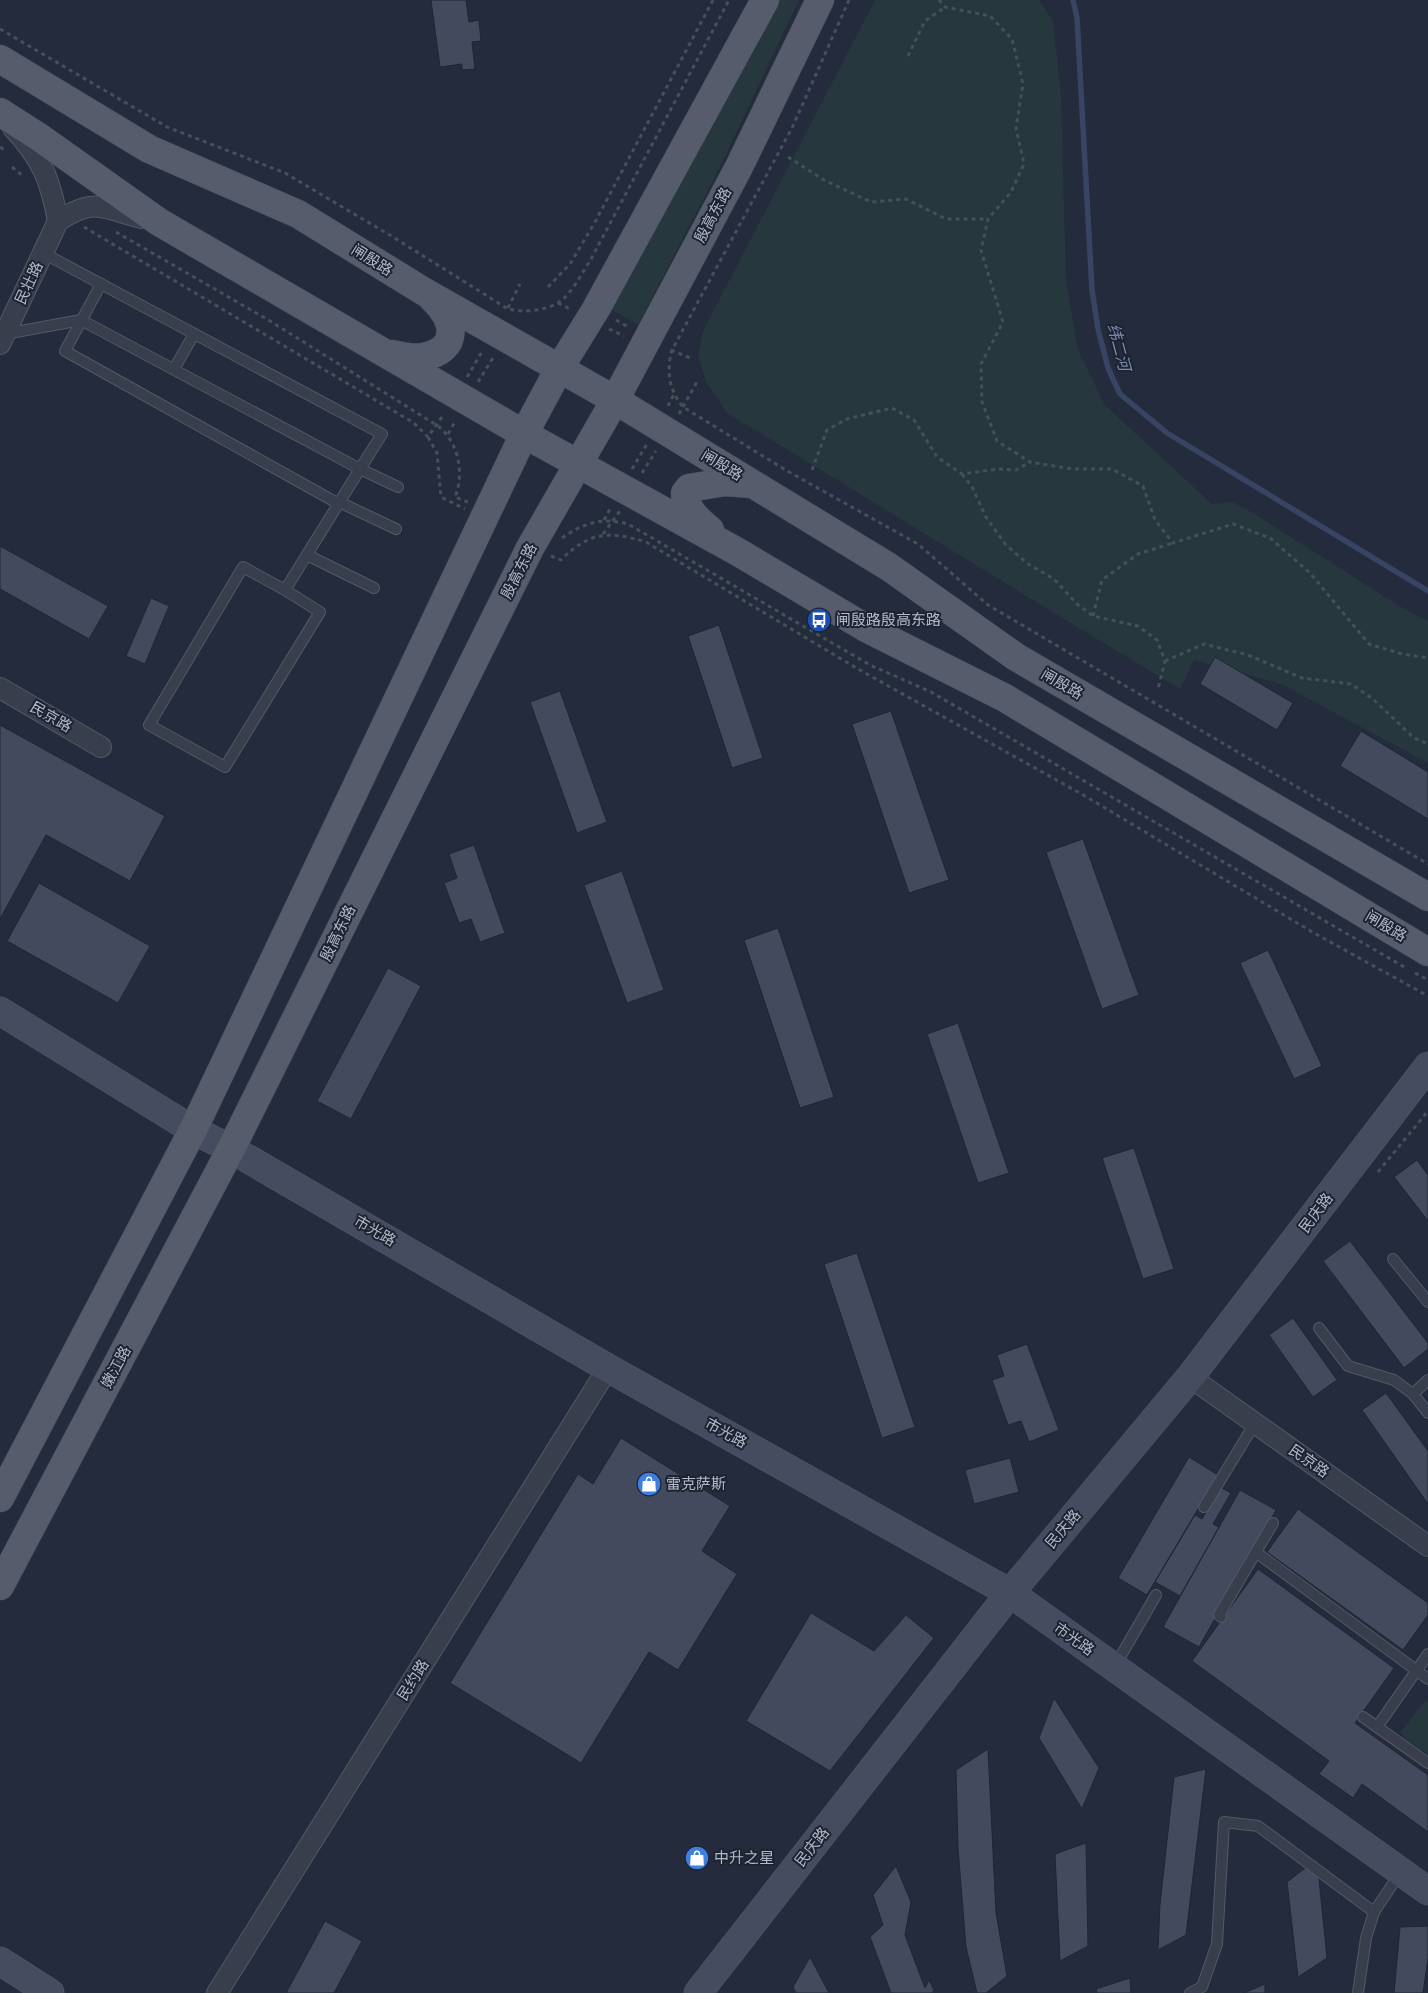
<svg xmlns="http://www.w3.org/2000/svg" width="1428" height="1993" viewBox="0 0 1428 1993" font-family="'Fira Sans Condensed','Noto Sans SC',sans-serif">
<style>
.green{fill:#26373d}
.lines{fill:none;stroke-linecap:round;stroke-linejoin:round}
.stream{stroke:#384463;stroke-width:5.5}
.building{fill:#434a5e;stroke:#1f2533}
.lane-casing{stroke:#535967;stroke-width:12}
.street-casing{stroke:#535967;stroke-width:22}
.secondary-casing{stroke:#535967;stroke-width:29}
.primary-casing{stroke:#414755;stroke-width:29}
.path{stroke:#415357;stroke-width:3;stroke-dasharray:4 4;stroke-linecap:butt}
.lane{stroke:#383e4c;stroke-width:10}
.street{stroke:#383e4c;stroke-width:20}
.secondary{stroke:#464c5f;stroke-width:28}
.primary{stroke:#565c6c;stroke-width:28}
.labels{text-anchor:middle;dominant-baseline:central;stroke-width:4;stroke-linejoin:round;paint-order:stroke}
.street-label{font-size:15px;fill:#b3b9c8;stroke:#1d2331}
.poi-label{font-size:15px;fill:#b3b9c8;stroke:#1d2331;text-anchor:start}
.water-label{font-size:16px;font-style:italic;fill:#7c8baf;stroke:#1d2331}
</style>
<rect width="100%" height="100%" fill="#242b3c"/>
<!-- green -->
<g class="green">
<path d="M780,0H799L720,167L638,325L609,308Z"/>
<path d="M875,0H1039L1053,21L1061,92L1066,281L1078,350L1105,405L1212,504L1233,502L1253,513L1401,607L1428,621V763L1281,684L1194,660L1180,689C1028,598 879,505 727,413L706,382L698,355L703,331Z"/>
<path d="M1428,1700V1754L1405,1738L1401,1732L1423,1703Z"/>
</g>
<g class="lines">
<!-- stream -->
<path class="stream" d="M1073,0L1077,18L1092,290L1098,329L1108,368L1120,394L1167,433L1428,591"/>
</g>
<!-- building -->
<g class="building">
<path d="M431,0H466L469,22L479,20L481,41L472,42L475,69L462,70V64L440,67Z"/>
<path d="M0,546L108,606L89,639L0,589Z"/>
<path d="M151,598L169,606L145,664L126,656Z"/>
<path d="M719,625L763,758L732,768L688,636Z"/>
<path d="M1215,657L1293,703L1277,730L1200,684Z"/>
<path d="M560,691L607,822L577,833L530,702Z"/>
<path d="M891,711L949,880L909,893L852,724Z"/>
<path d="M0,725L165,816L130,881L46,835L0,919Z"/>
<path d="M1361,731L1428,772V819L1340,766Z"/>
<path d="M1083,839L1139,995L1102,1009L1046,852Z"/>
<path d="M474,845L505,933L480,942L471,919L459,923L444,883L457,878L449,854Z"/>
<path d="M622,871L664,990L627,1003L584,885Z"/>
<path d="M39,883L150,946L118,1003L7,941Z"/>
<path d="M778,928L834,1097L800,1108L744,940Z"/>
<path d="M1268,950L1322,1066L1294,1079L1240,963Z"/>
<path d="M388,968L421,986L351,1119L317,1101Z"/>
<path d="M958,1023L1009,1173L978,1183L927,1034Z"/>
<path d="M1134,1148L1174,1269L1143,1279L1102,1158Z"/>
<path d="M1417,1160L1428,1175V1221L1394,1177Z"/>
<path d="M1350,1241L1428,1343V1349L1404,1368L1323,1261Z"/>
<path d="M857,1253L915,1427L882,1438L824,1264Z"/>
<path d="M1293,1318L1337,1380L1313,1397L1269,1335Z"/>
<path d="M1027,1344L1059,1430L1029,1442L1021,1421L1008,1425L992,1380L1004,1376L997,1355Z"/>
<path d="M1386,1393L1428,1451V1504L1362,1410Z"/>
<path d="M621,1438L730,1506L702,1551L737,1574L678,1670L649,1652L581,1763L450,1683L578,1474L593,1484Z"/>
<path d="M1189,1457L1218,1475L1147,1595L1118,1578Z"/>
<path d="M1010,1458L1019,1492L974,1504L965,1470Z"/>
<path d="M1220,1487L1231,1493L1213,1524L1219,1527L1180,1596L1155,1582L1195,1515L1202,1519Z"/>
<path d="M1240,1490L1276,1510L1199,1647L1163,1627Z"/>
<path d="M1298,1509L1428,1603V1615L1403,1650L1267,1552Z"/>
<path d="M1258,1569L1394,1668L1355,1723L1428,1775V1832L1362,1784L1353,1798L1319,1774L1329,1761L1192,1661Z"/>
<path d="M811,1613L874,1651L906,1615L934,1638L830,1771L746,1721Z"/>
<path d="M1054,1698L1099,1768L1082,1809L1039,1738Z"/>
<path d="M988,1749L996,1913L1007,1976L986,1993H977L966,1947L958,1848L956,1770Z"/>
<path d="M1206,1769L1186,1935L1158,1950L1160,1904L1174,1777Z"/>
<path d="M1086,1843L1088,1946L1060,1961L1055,1854Z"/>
<path d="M1317,1859L1327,1958L1298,1977L1287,1882Z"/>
<path d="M896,1866L911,1902L905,1935L925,1988L929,1980L934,1990L932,1993H891L870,1937L883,1925L873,1895Z"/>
<path d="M325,1921L362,1941L334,1993H286Z"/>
<path d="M1428,1926V1958L1423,1993H1394L1400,1927Z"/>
<path d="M810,1957L829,1993H796L793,1987Z"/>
<path d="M1130,1978L1131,1993H1097L1096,1989Z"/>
<path d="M1265,1984V1993H1244Z"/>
</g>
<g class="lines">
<!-- lane casing -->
<g class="lane-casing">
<g id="lane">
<path d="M43,253L382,434L360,469L398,487"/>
<path d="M101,284L65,351L339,504"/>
<path d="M5,334L81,320L360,469L285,590L320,612L225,767L149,725L243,567L285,590"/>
<path d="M174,369L194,334"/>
<path d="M339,502L396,529"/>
<path d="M307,555L374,588"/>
<path d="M1393,1259L1428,1302"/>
<path d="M1319,1328L1348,1366L1394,1380L1413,1394L1428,1413"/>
<path d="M1413,1394L1428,1380"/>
<path d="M1204,1507L1255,1423"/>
<path d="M1257,1553L1428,1679"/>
<path d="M1221,1617L1219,1615L1273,1523"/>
<path d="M1115,1666L1156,1595"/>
<path d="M1363,1717L1428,1763"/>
<path d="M1377,1727L1428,1654"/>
<path d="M1190,1993L1202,1987L1217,1944L1224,1822L1258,1826L1374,1912"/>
<path d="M1358,1993L1366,1938L1374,1912L1400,1873"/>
</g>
</g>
<!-- street casing -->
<g class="street-casing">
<g id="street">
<path d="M13,128C43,160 50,180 58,221"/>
<path d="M0,344L58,221C97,196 102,209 142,218"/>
<path d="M0,688L101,747"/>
<path d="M1190,1377L1428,1546"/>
<path d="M217,1993L608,1368"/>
</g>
</g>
<!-- secondary casing -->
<g class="secondary-casing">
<g id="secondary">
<path d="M0,1011L193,1130L231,1149L608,1368L1010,1593L1428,1891"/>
<path d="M0,1961L50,1993"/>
<path d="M698,1993L1010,1593L1190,1377L1428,1066"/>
</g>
</g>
<!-- primary casing -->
<g class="primary-casing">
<g id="primary">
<path d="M0,59L149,149L298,214L423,291L615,400L889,567L1016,657L1428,897"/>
<path d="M0,112L39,137L159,222L524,434L738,552L866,628L1005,698L1428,952"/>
<path d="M392,354C402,356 413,359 423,357C460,350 456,320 433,299"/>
<path d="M710,530C698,520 685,509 685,493L689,488L725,482L752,484"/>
<path d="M0,1498L193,1130L524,434L559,369L596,309L765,0"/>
<path d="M0,1586L231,1149L530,548L615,400L739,167L820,0"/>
</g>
</g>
<!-- path -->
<g class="path">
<path d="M849,0L793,126L672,350C666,371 669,390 683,407L789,472L918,544L988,605L1428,864"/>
<path d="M939,0L945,7L990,16L1012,39L1023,84L1016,128L1024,164L1011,192L988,219L981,250L1003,322L981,364L982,402L997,441L1030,462L1072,469H1112L1143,486L1155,520L1173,543L1233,524L1270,538L1310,573L1369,644L1402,654L1428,658"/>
<path d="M0,29L167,127L285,173L393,237L508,309C524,313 548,311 562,300C573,291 582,273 590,261L729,0"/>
<path d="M908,56L925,21L945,7"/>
<path d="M0,147L6,151"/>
<path d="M788,157L824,180L871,202L906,199L946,219H988"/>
<path d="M12,167L24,177"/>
<path d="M84,227L414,423L428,437L444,414"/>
<path d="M116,232L270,321L438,426C458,442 465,472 455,497L468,502"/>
<path d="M548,287L570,264L595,222L713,0"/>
<path d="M558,303L570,309"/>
<path d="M508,308L520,284"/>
<path d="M616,320L630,328"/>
<path d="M609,329L624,336"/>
<path d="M671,350L693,359"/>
<path d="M467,377L483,350"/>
<path d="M478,382L494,356"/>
<path d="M668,406L674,394"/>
<path d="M679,414L698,380"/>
<path d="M448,434L456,420"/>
<path d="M428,437L437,453L441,497L465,509"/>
<path d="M632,469L647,444"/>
<path d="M812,470L827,430L847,419L892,408L914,420L937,457L962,474L998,469L1016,470L1030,462"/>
<path d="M642,473L656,451"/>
<path d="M962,474L972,487L986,517L1006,545L1028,564L1054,579L1077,604L1093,616L1138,626L1157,640L1165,661L1158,689"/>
<path d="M604,520L611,507"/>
<path d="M603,534L620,511"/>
<path d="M562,538C584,523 602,517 628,524L870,665L931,692L1406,968"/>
<path d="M551,556L561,560C590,531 609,531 646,542L858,669L1085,796L1314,933L1428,996"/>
<path d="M1093,616L1102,580L1138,554L1173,543"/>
<path d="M1165,661L1204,644L1248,655L1302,678L1351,684L1373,699L1414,738L1428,744"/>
<path d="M1415,973L1428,980"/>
<path d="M1378,1172L1428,1111"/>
</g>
<!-- lane -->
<use href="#lane" class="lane"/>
<!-- street -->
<use href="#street" class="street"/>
<!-- secondary -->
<use href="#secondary" class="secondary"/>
<!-- primary -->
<use href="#primary" class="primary"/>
</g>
<!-- icons -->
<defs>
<g id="bus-disc" transform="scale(1.25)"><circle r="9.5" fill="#1a4fb4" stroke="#1d2331"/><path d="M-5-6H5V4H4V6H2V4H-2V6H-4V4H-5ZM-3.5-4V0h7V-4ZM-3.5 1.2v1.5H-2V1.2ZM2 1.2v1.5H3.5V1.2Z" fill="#fff"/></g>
<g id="shop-disc" transform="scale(1.25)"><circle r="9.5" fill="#3f7fe0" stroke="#1d2331"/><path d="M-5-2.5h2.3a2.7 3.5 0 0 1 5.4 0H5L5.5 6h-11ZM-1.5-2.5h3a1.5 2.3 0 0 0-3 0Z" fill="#fff"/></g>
</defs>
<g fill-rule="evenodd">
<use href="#bus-disc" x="819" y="620"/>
<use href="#shop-disc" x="649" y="1484"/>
<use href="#shop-disc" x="697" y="1858"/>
</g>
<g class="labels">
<!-- street labels -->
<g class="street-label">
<text transform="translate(713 215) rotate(-62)">殷高东路</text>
<text transform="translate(372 260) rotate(32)">闸殷路</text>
<text transform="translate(29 283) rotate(-65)">民壮路</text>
<text transform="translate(722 465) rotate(31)">闸殷路</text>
<text transform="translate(519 571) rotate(-63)">殷高东路</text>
<text transform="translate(1062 684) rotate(30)">闸殷路</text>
<text transform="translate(51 717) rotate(30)">民京路</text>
<text transform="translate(1386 926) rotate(31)">闸殷路</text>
<text transform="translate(338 933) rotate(-64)">殷高东路</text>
<text transform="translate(1316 1213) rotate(-53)">民庆路</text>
<text transform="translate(375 1231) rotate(30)">市光路</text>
<text transform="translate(116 1367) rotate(-62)">嫩江路</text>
<text transform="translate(726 1433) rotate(29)">市光路</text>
<text transform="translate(1309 1461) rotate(35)">民京路</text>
<text transform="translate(1063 1529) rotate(-50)">民庆路</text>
<text transform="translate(1074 1639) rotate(35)">市光路</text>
<text transform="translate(413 1680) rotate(-58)">民约路</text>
<text transform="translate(812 1847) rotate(-52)">民庆路</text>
</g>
<!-- poi labels -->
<g class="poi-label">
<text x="836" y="620">闸殷路殷高东路</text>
<text x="666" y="1484">雷克萨斯</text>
<text x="714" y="1858">中升之星</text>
</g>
<!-- water labels -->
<g class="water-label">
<text transform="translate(1119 347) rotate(75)">纬二河</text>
</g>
</g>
</svg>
